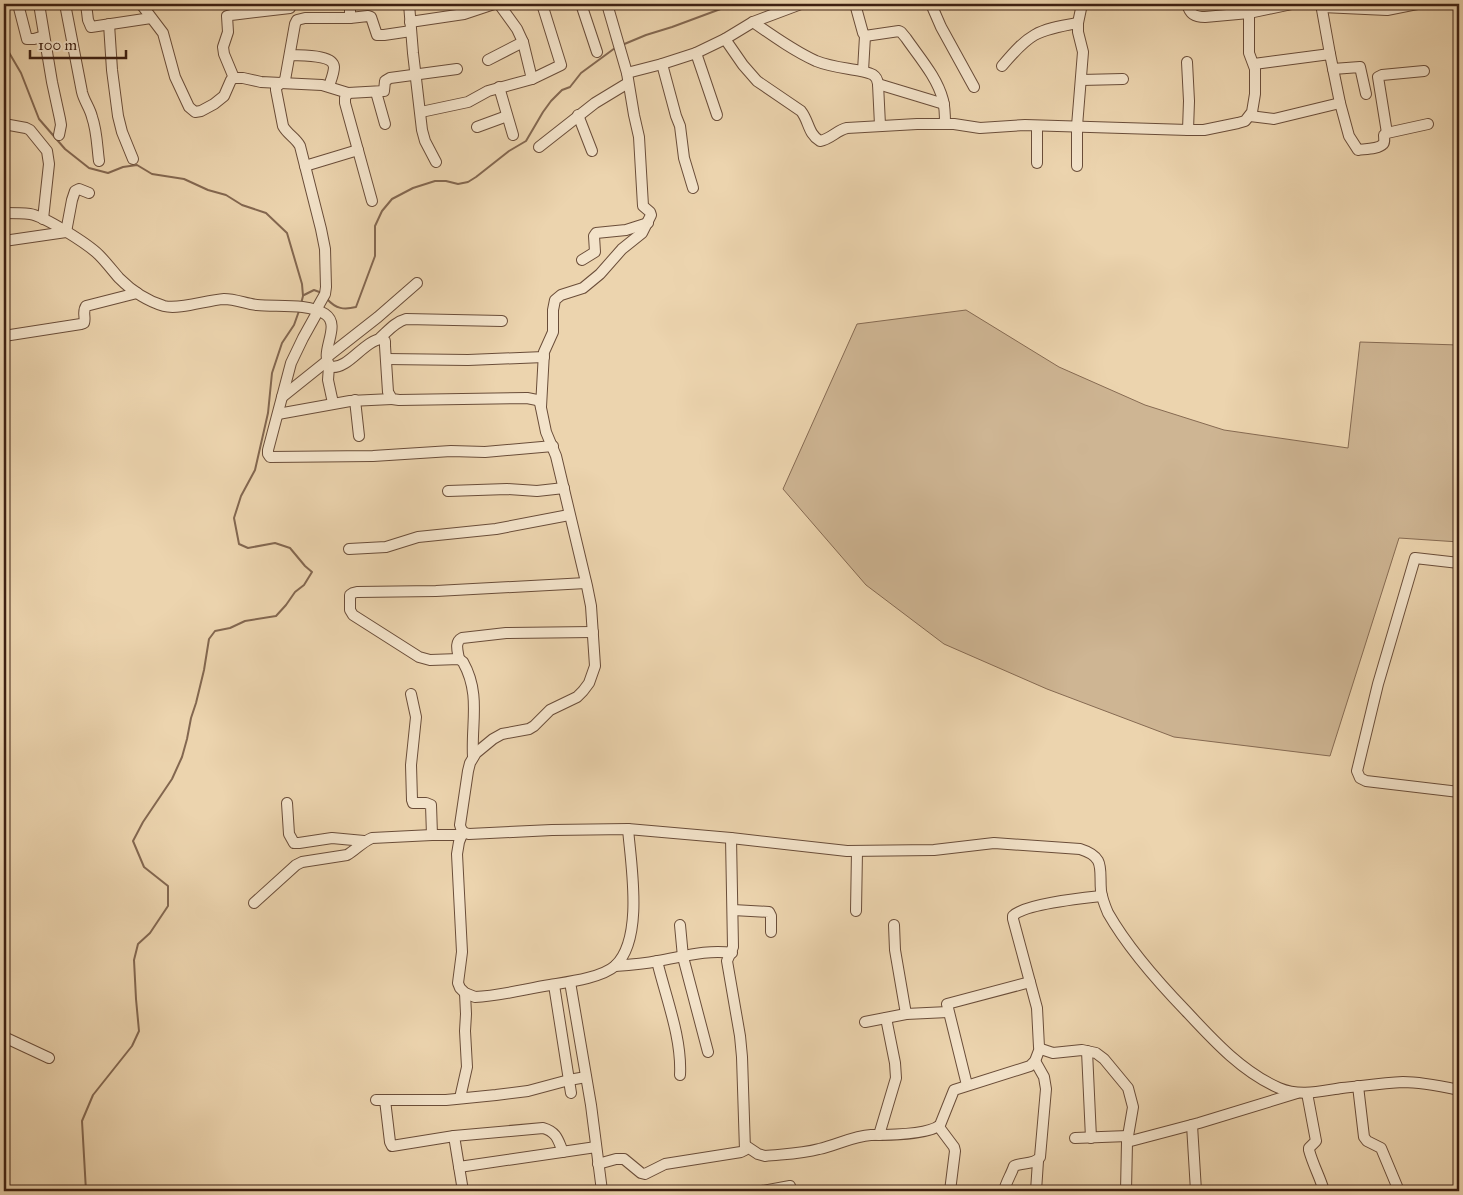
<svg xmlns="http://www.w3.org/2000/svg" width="1463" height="1195" viewBox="0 0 1463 1195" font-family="'IM FELL Great Primer',serif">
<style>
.green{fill:#ceb593;stroke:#866a52}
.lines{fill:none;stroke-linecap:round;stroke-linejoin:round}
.stream{stroke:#836750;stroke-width:2}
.minor-casing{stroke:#6a4d39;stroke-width:12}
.minor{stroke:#f3e3ca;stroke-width:10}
</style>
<rect width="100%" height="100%" fill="#ecd4ae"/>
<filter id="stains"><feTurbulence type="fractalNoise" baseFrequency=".004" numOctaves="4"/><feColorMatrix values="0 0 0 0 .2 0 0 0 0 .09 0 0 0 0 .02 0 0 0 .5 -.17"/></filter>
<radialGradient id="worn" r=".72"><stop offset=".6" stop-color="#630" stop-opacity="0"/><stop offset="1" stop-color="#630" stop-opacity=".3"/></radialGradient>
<!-- green -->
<path class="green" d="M966,310L1059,367L1145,405L1224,430L1348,448L1360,342L1459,345V542L1399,538L1330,756L1174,737L1047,689L944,644L866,585L783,489L857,324Z"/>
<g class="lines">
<!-- stream -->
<g class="stream">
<path d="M4,44L21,73L39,119L65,149L89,168L108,173L123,167L137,165L152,174L184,179L208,190L226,195L242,205L266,213L287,233L302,284L303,296L301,304"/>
<path d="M622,45L646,35L672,27L734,4"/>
<path d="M304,295L314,290L322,293"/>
<path d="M327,299C336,309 344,310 356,307L375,256V226L382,211L392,199L413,188L435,181H446L458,184L468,182L476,177L509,151L526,141L543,112L551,101L562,90L570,87L581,73L615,48"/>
<path d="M86,1191L82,1121L93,1095L132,1046L139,1031L136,999L134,960L138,944L150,933L168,906V886L144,867L133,841L143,822L172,779L182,757L187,739L191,718L196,703L204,670L209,639L215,631L230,628L245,621L276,616L286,605L295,592L304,585L312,572L305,566L290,548L275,543L248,548L239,544L234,518L241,496L255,470L268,413L272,373L282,343L294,325L299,311"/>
</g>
<!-- minor casing -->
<g class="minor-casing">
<g id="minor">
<path d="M18,4L27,39H34L44,36"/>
<path d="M39,4L52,82L60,119L61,125L59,135"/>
<path d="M65,4L82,92C84,101 90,108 92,117C97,131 97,146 99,161"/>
<path d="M86,4L88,20L91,27L151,18"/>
<path d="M141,4L163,33L175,77L189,107L195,112L201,111L214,104L224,96L231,80L234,78H243L261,82L281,83L322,85L348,93L384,91L385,81L390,78L457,69"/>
<path d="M350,4V18"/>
<path d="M409,4L413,53L422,130L425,141L436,162"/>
<path d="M581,4L597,52"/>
<path d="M855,4L863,33L865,36L899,31L901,32L906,38C919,57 937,77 943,100C945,108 945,116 945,124"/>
<path d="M931,4L941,27L974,87"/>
<path d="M1187,4C1190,14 1194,17 1205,17L1249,13L1292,4"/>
<path d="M1321,4L1330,54L1340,103L1349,136L1358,150C1364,149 1379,149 1383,144C1385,143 1384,137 1384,135L1387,133L1428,124"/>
<path d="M1322,7L1387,10L1417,4"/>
<path d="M410,22L464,14L494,4"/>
<path d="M753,22C773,36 794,51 816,61C831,67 846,68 861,71C870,73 877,74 878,84L880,125"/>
<path d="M109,24L112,70L118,116L122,132L133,159"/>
<path d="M725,39L743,65L757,81L801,111C809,121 808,134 820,141C831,139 837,130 847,128L917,124H954L980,128L1025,125L1188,130H1204L1238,123L1245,121L1252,112L1255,94V69L1249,53V13"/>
<path d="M696,53L717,115"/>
<path d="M290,55C300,56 333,54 334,67C334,73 331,80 329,86"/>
<path d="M488,60L523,42"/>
<path d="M1187,62L1189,101L1188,130"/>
<path d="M662,64L676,116L680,126L684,158L693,188"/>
<path d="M1254,64L1330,54"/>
<path d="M1002,66C1029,34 1036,30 1078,23"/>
<path d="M1333,69L1360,67L1366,94"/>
<path d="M863,71L865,36"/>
<path d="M627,73L662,64L696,53L725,39L753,22L801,4"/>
<path d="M234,78L224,54L223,47L228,32L227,16L231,15L290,8"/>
<path d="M532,79L561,65L542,4"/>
<path d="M1081,80L1123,79"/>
<path d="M878,84L944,104"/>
<path d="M499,87L513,135"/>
<path d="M376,92L385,124"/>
<path d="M348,93L345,98V103L372,201"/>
<path d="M421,112L468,102L488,91L532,79L523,42L517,29L499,4"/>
<path d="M578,115L592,151"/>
<path d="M1250,116L1274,119L1340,103"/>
<path d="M4,124L26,128L30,130L47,151L49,164L43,219"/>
<path d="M1037,126V163"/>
<path d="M477,127L507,116"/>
<path d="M1387,133L1378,77L1382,75L1424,71"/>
<path d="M539,147L595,103L628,83"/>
<path d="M305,166L358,150"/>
<path d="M1077,166V126L1083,52L1078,32V23L1082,4"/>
<path d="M4,213C12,213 22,213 30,214C44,216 88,244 99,255C106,262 112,270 119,278C131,290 147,301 164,306C179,310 207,300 224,299C236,299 246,304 257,305C277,307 308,303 325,314C343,326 317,353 331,367C349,369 364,340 382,339L385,341V346L388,392L392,399L399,400L527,398L537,400L540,403L546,432L556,456L587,586L591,606L595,666L589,683L583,691L577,697L550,710L534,726L529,729L502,734L493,739L476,753L470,763L468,771L460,825C461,831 464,833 469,834L552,830L628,829L731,838L847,851L934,850L994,843L1080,849C1106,857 1099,869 1101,891C1102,898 1105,906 1108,913C1128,948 1158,982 1186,1011C1213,1040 1242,1072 1279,1088C1300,1097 1321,1091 1342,1088C1362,1086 1383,1083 1403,1082C1422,1082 1440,1086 1459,1090"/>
<path d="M4,241L66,232L72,200L75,191L79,189L89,193"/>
<path d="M582,260L595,252L594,236L596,233L626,230L648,223"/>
<path d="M316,310L325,294L326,287L325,249L321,229L300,146C296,138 287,134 283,126L276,90V87L285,80L295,24L297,20L305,18H350L368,16L371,17L377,35H384L411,31"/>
<path d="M318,311L303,338L291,363L268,450V454L270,457L373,456L451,451L485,452L553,446"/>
<path d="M4,336L81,324L84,323C86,317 82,312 86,306L137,293"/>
<path d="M380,338C388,331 395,322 406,319L502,321"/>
<path d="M327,357L378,317L417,283"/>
<path d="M386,359L468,360L544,357"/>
<path d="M329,366L328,380L333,403"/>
<path d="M282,397L327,361"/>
<path d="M355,400L359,436"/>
<path d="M541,407L544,352L553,332V310L555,300L561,295L583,288L600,274L622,249L642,233L651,215L650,212L643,206L639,137L634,115L627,73L607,4"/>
<path d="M278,414L350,401L392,399"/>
<path d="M448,491L507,489L537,491L564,488"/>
<path d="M349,549L386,547L418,537L496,529L569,515"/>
<path d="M1459,563L1415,558L1378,684L1357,771L1360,778L1366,781L1459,792"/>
<path d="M459,659C458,652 454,642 462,638L506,633L593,632"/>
<path d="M411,694L416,717L411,765L412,800L413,803H426L431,805L432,835"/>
<path d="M473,757C471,723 481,694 463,662L459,659L430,660L419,657L353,615L350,610V595L353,593L357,592L436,591L586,583"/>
<path d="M287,803L289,834L294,843H299L332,838L364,841"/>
<path d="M463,832L459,842L457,854L462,952L458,983L460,988L465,993L475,997C500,996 525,989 550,985C568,982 601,978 615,966C644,939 631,865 628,829"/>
<path d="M1102,896C1084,898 1024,904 1013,916V919L1037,1008L1039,1047L1041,1049L1053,1053L1082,1050L1096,1053L1104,1059L1128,1088L1133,1107L1127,1142L1126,1191"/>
<path d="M254,903L296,865L302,862L347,855C356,850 362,842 372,838L432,835H462"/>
<path d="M733,910L769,912L771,916V932"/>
<path d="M856,911L857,851"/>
<path d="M680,925L683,957L708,1052"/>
<path d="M894,925L895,950L906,1014"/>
<path d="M657,961C666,998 682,1038 680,1075"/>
<path d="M615,966C629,965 643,964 658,961C682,957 707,949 732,953"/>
<path d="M570,982L591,1105L602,1191"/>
<path d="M554,985L571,1093"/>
<path d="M865,1022L906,1014L948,1012"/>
<path d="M4,1037L49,1058"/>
<path d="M1087,1051L1091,1138"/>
<path d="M967,1085L947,1004L1030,982"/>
<path d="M1358,1086L1364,1137L1367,1141L1381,1148L1399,1191"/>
<path d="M1307,1093L1316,1141L1309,1148V1150C1313,1165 1320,1177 1324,1191"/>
<path d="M460,1098L467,1067L465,1031L466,1014L465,993"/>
<path d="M376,1100H446L496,1095L528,1091L569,1080L586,1077"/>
<path d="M385,1100L390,1142L392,1146L454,1136L543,1128C557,1132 558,1140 563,1152"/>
<path d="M1192,1125L1196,1191"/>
<path d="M939,1127L954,1147L955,1151L950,1191"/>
<path d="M879,1135L896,1078L895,1063L886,1018"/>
<path d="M454,1136L463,1191"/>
<path d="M1075,1138L1128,1136"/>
<path d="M1127,1142L1199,1123L1297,1093"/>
<path d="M746,1146L758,1154L765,1156C783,1154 801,1154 819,1149C837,1145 853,1136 871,1135C887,1135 928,1135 940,1125L954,1090L1030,1066L1035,1061L1040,1048"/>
<path d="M598,1164L616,1159H624L641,1173L645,1174L665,1164L741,1152L745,1150L742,1057L740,1036L727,961L733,947L731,838"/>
<path d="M459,1167L596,1147"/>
<path d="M762,1191L790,1186L792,1191"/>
<path d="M1004,1191C1006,1182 1011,1175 1014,1166C1022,1162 1035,1165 1040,1157L1046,1089L1044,1077L1035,1061"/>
<path d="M1036,1191L1038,1161"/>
</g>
</g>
<!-- minor -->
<use href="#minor" class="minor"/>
</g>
<!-- margin -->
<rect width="1463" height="1195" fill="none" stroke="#ecd4ae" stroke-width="20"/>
<rect x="5" y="5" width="1453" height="1185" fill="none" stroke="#3e2012" stroke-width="2.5"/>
<rect x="10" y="10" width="1443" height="1175" fill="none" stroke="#3e2012"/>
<!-- scale -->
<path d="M30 50v8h96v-8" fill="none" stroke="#3e2012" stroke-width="2.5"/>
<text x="38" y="50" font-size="15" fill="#3e2012" stroke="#f3e3ca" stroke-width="4" paint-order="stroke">100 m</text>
<rect width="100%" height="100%" filter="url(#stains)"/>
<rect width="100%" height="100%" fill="url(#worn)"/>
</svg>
